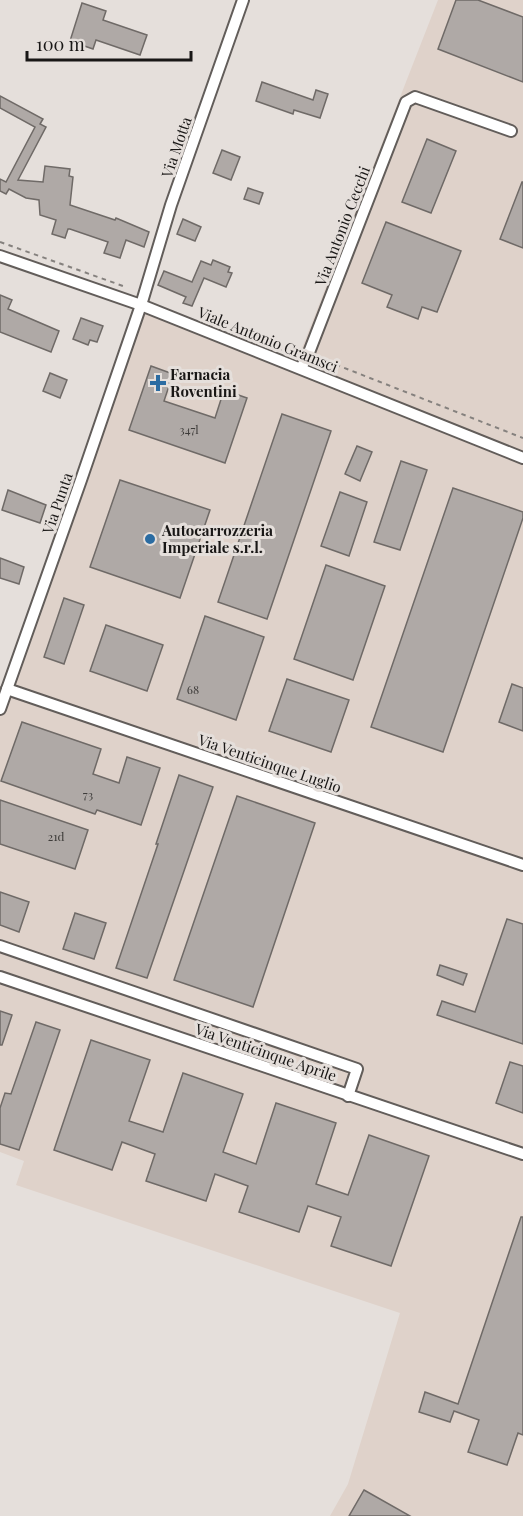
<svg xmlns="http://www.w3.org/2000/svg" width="523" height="1516" viewBox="0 0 523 1516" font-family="'Playfair Display',serif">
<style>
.built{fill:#dfd2ca}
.building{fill:#afa9a6;stroke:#6f6a67;stroke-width:1.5}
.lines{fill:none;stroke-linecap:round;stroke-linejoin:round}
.minor-casing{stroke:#625d5a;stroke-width:14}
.path{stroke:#85817e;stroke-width:2;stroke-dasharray:4.5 4.5;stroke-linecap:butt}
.minor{stroke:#fff;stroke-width:10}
.poi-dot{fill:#2b6ca2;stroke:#e5dfdb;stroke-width:2}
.labels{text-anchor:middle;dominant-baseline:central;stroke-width:6;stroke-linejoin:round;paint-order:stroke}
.number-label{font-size:12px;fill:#3e3c3a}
.street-label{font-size:15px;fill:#191716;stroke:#e5dfdb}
.poi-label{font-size:15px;font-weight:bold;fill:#191716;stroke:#e5dfdb;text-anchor:start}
</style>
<rect width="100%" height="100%" fill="#e5dfdb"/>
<!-- built -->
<path class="built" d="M438,0H523V1516H330L348,1484L400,1313L16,1185L24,1161L0,1152V705L142,312L295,366Z"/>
<!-- building -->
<g class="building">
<path d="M456,0H478L523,17V82L438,49Z"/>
<path d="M82,3L106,11L103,20L147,35L140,55L96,40L93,49L70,41Z"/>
<path d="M262,82L313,100L316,90L328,94L320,118L294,110L293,114L256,101Z"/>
<path d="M0,96L43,119L40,124L46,127L18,180L43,182L45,166L70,169L69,176L73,177L70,205L115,220L116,218L149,232L144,247L126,240L120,258L104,253L108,242L70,229H68L65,238L52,234L56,220L40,215L39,200L26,198L9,189L6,194L0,191V179L6,182L35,127L0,108Z"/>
<path d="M427,139L456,151L431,213L402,202Z"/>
<path d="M222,150L240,157L231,180L213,173Z"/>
<path d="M522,182H523V248L500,239Z"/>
<path d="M248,188L263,193L259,204L244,199Z"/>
<path d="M183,219L201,227L195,241L177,234Z"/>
<path d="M386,222L461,251L437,312L422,307L418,319L387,307L392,295L362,283Z"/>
<path d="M213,260L230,267L228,272L232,273L226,287L204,278L192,306L183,303L186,297L158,285L164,271L192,282L201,261L211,265Z"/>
<path d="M0,295L12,300L8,309L59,331L51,352L0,332Z"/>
<path d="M81,318L103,326L97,342L90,340L88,345L73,339Z"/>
<path d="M151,366L173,374L164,401L215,418L224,390L247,398L225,463L129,430Z"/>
<path d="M50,373L67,380L60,398L43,391Z"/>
<path d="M282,414L331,431L267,619L218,602Z"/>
<path d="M357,446L372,452L360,481L345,474Z"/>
<path d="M401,461L427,470L400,550L374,542Z"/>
<path d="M120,480L210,510L180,598L90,567Z"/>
<path d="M453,488L523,512V518L443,752L371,727Z"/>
<path d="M8,490L46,505L40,523L2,510Z"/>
<path d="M340,492L367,502L349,556L321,546Z"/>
<path d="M0,558L24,567L19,584L0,578Z"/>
<path d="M326,565L385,586L353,680L294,659Z"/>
<path d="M64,598L84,605L64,664L44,657Z"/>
<path d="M205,616L264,637L236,720L177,699Z"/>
<path d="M106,625L163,645L147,691L90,671Z"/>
<path d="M287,679L349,700L331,752L269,731Z"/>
<path d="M512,684L523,688V731L499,722Z"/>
<path d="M22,722L101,749L93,774L119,783L127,757L160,768L141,825L97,810L95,814L1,781Z"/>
<path d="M179,775L213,787L147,978L116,968L158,844H156Z"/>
<path d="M237,796L315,823L253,1007L174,980Z"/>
<path d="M0,800L88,830L75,869L0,844Z"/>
<path d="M0,892L29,902L19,932L0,925Z"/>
<path d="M75,913L106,923L94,959L63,949Z"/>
<path d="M507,919L523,924V1044L437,1015L442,1001L475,1012Z"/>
<path d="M440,965L467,974L463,985L437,975Z"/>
<path d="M0,1011L12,1015L2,1045H0Z"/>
<path d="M36,1022L60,1030L19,1150L0,1144V1108L5,1093L11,1094Z"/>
<path d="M91,1040L150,1060L129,1121L163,1132L183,1073L243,1094L223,1152L256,1164L276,1103L336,1123L316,1184L348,1195L369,1135L429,1156L391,1266L331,1246L341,1217L308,1206L299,1232L239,1212L248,1186L215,1174L206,1201L146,1181L155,1154L122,1142L112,1170L54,1150Z"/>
<path d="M510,1062L523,1066V1113L496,1103Z"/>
<path d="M521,1217H523V1435L518,1433L507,1465L468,1452L479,1420L454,1411L450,1422L419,1412L425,1392L458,1404Z"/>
<path d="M364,1490L410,1516H349Z"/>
</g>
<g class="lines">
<!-- minor casing -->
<g class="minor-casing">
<g id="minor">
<path d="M0,256L141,305L523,458"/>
<path d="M301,368L308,355L406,102L415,97L511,131"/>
<path d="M7,689L523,865"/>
<path d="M0,709L81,480L141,305L171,205L243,0"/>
<path d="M0,946L357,1069L348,1096"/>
<path d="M0,977L523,1154"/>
</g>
</g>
<!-- path -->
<g class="path">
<path d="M0,242L123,286"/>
<path d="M281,349L296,353"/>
<path d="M319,358L523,438"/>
</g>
<!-- minor -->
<use href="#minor" class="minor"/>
</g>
<!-- markers -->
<g class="poi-dot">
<path d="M155 374h6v6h6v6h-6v6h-6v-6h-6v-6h6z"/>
<circle cx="150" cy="539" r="6"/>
</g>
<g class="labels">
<!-- number labels -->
<g class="number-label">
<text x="189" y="429">347l</text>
<text x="193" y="689">68</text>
<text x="88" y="794">73</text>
<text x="56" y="836">21d</text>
</g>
<!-- street labels -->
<g class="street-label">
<text transform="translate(176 147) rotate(-71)">Via Motta</text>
<text transform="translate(342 226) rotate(-69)">Via Antonio Cecchi</text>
<text transform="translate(268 339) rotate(22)">Viale Antonio Gramsci</text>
<text transform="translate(57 503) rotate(-71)">Via Punta</text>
<text transform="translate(270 763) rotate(19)">Via Venticinque Luglio</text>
<text transform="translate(266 1052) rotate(19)">Via Venticinque Aprile</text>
</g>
<!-- poi labels -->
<g class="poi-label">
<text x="170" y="374">Farnacia<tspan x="170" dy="17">Roventini</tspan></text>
<text x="162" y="530">Autocarrozzeria<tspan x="162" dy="17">Imperiale s.r.l.</tspan></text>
</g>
</g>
<!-- scale -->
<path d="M27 51v9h164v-9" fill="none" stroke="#191716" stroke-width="3"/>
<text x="36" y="51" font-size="18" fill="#191716" stroke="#e5dfdb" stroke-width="4.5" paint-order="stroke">100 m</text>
</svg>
